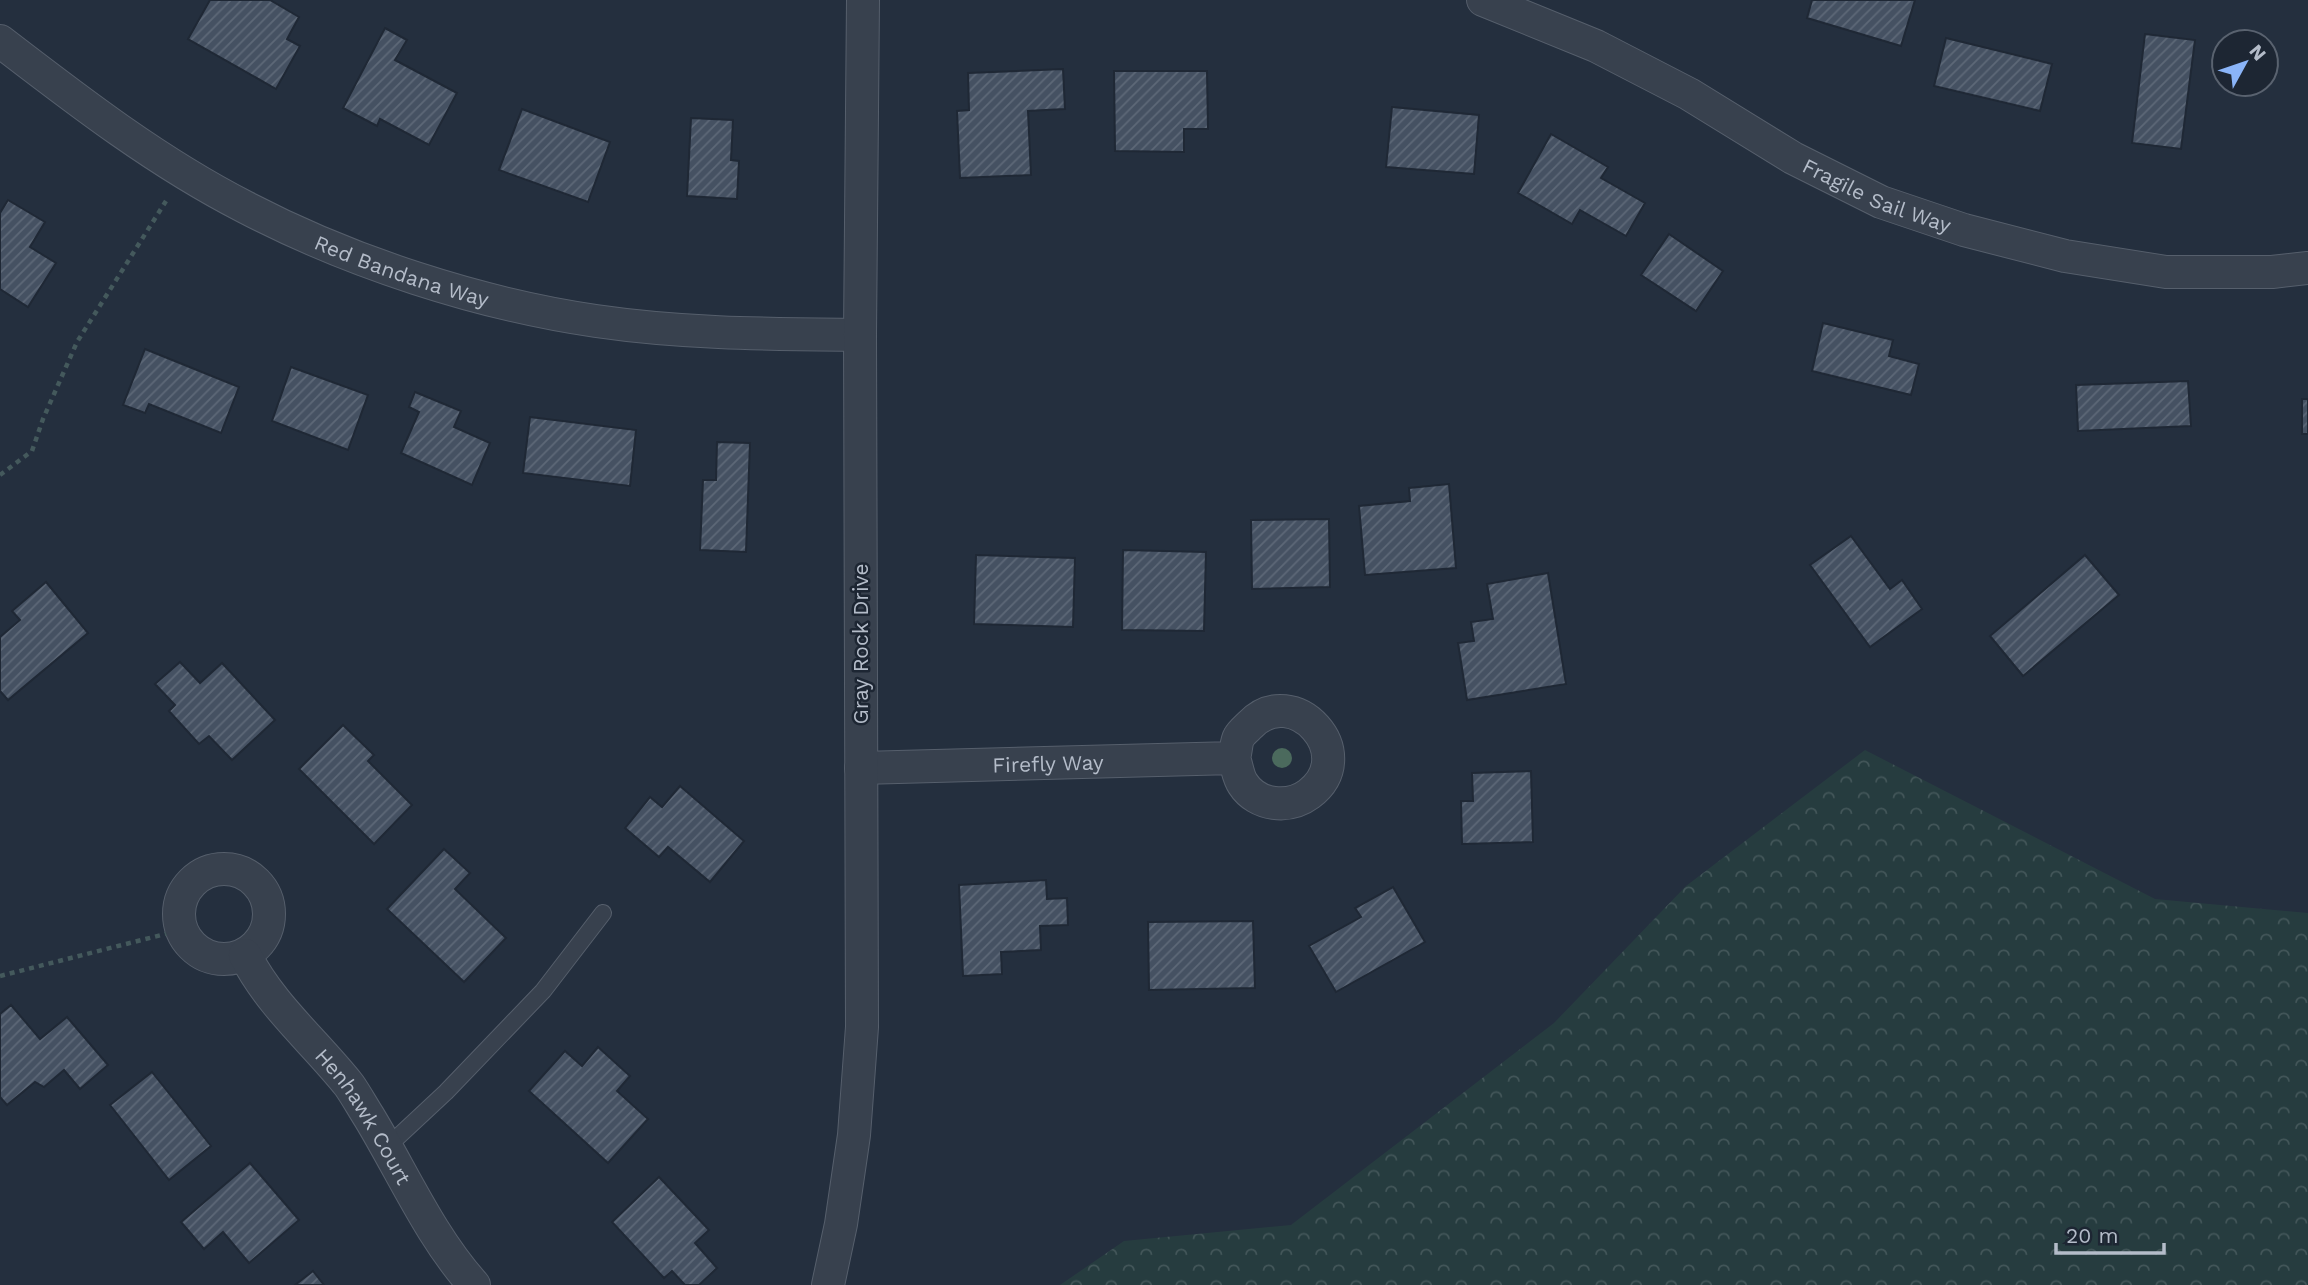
<svg xmlns="http://www.w3.org/2000/svg" width="2308" height="1285" viewBox="0 0 2308 1285" font-family="'Work Sans',sans-serif">
<style>
.forest{fill:url(#forest-crowns)}
.building{fill:url(#building-hatch);stroke:#1f2835;stroke-width:2}
.lines{fill:none;stroke-linecap:round;stroke-linejoin:round}
.service-casing{stroke:#565f6c;stroke-width:18}
.minor-casing{stroke:#565f6c;stroke-width:34}
.path{stroke:#44595c;stroke-width:4.5;stroke-dasharray:5 5;stroke-linecap:butt}
.service{stroke:#38414e;stroke-width:16}
.minor{stroke:#38414e;stroke-width:32}
.tree{fill:#4b6a5d}
.labels{text-anchor:middle;dominant-baseline:central;stroke-width:5;stroke-linejoin:round;paint-order:stroke}
.street-label{font-size:21px;fill:#b4bcc9;stroke:#1d2633}
</style>
<defs>
<pattern id="forest-crowns" width="20" height="18" patternUnits="userSpaceOnUse" patternTransform="scale(1.75)"><rect width="20" height="18" fill="#263c3f"/><path d="M2 6a3 3 0 1 1 6 0M12 15a3 3 0 1 1 6 0" fill="none" stroke="#435659"/></pattern>
<pattern id="building-hatch" width="6" height="6" patternUnits="userSpaceOnUse" patternTransform="scale(1.75)"><rect width="6" height="6" fill="#455162"/><path d="M-1 1l2-2M0 6l6-6M5 7l2-2" fill="none" stroke="#5d6877"/></pattern>
</defs>
<rect width="100%" height="100%" fill="#242f3e"/>
<!-- forest -->
<path class="forest" d="M1865,750L2155,899L2308,913V1285H1060L1124,1241L1291,1225L1554,1023L1686,886Z"/>
<!-- building -->
<g class="building">
<path d="M210,0H270L299,17L287,39L300,46L276,89L188,39Z"/>
<path d="M1812,0H1915L1901,46L1807,18Z"/>
<path d="M385,28L407,40L395,60L457,93L429,145L380,119L377,126L343,108Z"/>
<path d="M2145,34L2195,40L2181,149L2132,143Z"/>
<path d="M1946,38L2052,64L2040,111L1934,86Z"/>
<path d="M1063,69L1065,109L1028,111L1031,175L960,178L957,111L969,110L968,73Z"/>
<path d="M1114,71H1207L1208,129H1184V152L1115,151Z"/>
<path d="M1392,107L1479,115L1474,174L1386,167Z"/>
<path d="M522,109L610,142L588,202L499,170Z"/>
<path d="M691,118L733,120L731,160L739,161L737,199L687,196Z"/>
<path d="M1551,134L1608,167L1601,178L1645,203L1626,236L1580,210L1572,224L1518,193Z"/>
<path d="M8,200L45,222L30,247L56,263L28,307L0,289V213Z"/>
<path d="M1669,234L1723,271L1696,311L1641,275Z"/>
<path d="M1823,323L1893,340L1889,356L1919,364L1911,395L1812,371Z"/>
<path d="M145,349L239,387L221,433L149,404L145,413L123,405Z"/>
<path d="M291,367L368,395L348,450L272,421Z"/>
<path d="M2188,381L2191,426L2078,431L2076,385Z"/>
<path d="M415,392L461,411L454,427L490,443L472,485L401,453L419,412L409,407Z"/>
<rect x="2302" y="399" width="6" height="35"/>
<path d="M530,417L636,430L630,486L523,473Z"/>
<path d="M717,442L750,443L746,552L700,550L703,480H716Z"/>
<path d="M1449,484L1456,568L1365,575L1359,506L1410,501L1409,488Z"/>
<path d="M1329,519L1330,587L1252,589L1251,520Z"/>
<path d="M1851,536L1890,589L1902,580L1922,609L1870,647L1810,565Z"/>
<path d="M1123,550L1206,552L1204,631L1122,630Z"/>
<path d="M976,555L1075,558L1073,627L974,624Z"/>
<path d="M2085,555L2119,595L2023,676L1990,636Z"/>
<path d="M1548,573L1566,684L1467,700L1458,643L1474,641L1471,622L1493,619L1487,584Z"/>
<path d="M46,582L88,633L8,700L0,691V637L20,620L12,611Z"/>
<path d="M180,662L200,683L222,663L275,720L232,760L209,736L199,744L169,711L175,705L155,684Z"/>
<path d="M343,725L374,755L368,761L412,805L374,844L299,769Z"/>
<path d="M1531,771L1533,842L1462,844L1461,801H1473L1472,773Z"/>
<path d="M680,786L744,841L710,882L668,847L659,857L625,828L650,797L662,807Z"/>
<path d="M444,849L470,873L455,889L506,938L464,982L387,909Z"/>
<path d="M1046,880L1047,899L1067,898L1068,925L1040,926L1041,950L1001,952L1002,974L963,976L959,885Z"/>
<path d="M1393,887L1425,942L1336,992L1309,946L1361,917L1355,908Z"/>
<path d="M1253,921L1255,988L1149,990L1148,922Z"/>
<path d="M11,1005L40,1039L67,1017L108,1065L80,1089L64,1070L44,1087L35,1082L7,1105L0,1097V1014Z"/>
<path d="M598,1047L630,1076L617,1091L648,1119L608,1163L529,1091L565,1051L582,1066Z"/>
<path d="M152,1072L211,1146L169,1180L110,1105Z"/>
<path d="M250,1163L299,1220L249,1263L223,1232L204,1249L181,1222Z"/>
<path d="M659,1177L709,1230L695,1243L717,1268L699,1285H685L672,1271L664,1278L612,1222Z"/>
<path d="M313,1271L324,1285H295Z"/>
</g>
<g class="lines">
<!-- service casing -->
<g class="service-casing">
<path id="service" d="M387,1147L446,1092L543,991L603,913"/>
</g>
<!-- minor casing -->
<g class="minor-casing">
<g id="minor">
<path id="s1" d="M1483,0L1596,46L1689,94L1793,158L1881,202L1964,230L2065,256L2166,272H2272L2308,268"/>
<path id="s2" d="M0,41C78,101 157,162 245,207C350,262 479,304 596,321C685,334 771,334 860,335"/>
<path id="s3" d="M861,768L1234,758C1237,766 1238,777 1243,784C1257,806 1289,809 1309,794C1362,754 1293,680 1250,725C1247,728 1241,733 1239,737C1236,742 1236,752 1234,758"/>
<circle cx="224" cy="914" r="45"/>
<path id="s4" d="M245,955C271,1006 314,1041 349,1085C356,1095 362,1106 369,1117C403,1173 430,1236 474,1285"/>
<path d="M828,1285L841,1224L854,1135L862,1027L860,335L863,0"/>
</g>
</g>
<!-- path -->
<g class="path">
<path d="M0,475L32,451L43,419L77,342L166,201"/>
<path d="M0,976L181,930"/>
</g>
<!-- service -->
<use href="#service" class="service"/>
<!-- minor -->
<use href="#minor" class="minor"/>
</g>
<!-- trees -->
<circle class="tree" cx="1282" cy="758" r="10"/>
<g class="labels">
<!-- street labels -->
<g class="street-label">
<text stroke="none"><textPath href="#s1" startOffset="441">Fragile Sail Way</textPath></text>
<text stroke="none"><textPath href="#s2" startOffset="466">Red Bandana Way</textPath></text>
<text transform="translate(860 644) rotate(-90)">Gray Rock Drive</text>
<text stroke="none"><textPath href="#s3" startOffset="187">Firefly Way</textPath></text>
<text stroke="none"><textPath href="#s4" startOffset="201">Henhawk Court</textPath></text>
</g>
</g>
<!-- north arrow -->
<g transform="translate(2245 63) rotate(50)"><circle r="33" fill="#1d2633" stroke="#59626f" stroke-width="2"/>
<path d="M0-5L12 26L0 18L-12 26Z" fill="#8ab4f8"/>
<text y="-10" font-size="19" font-weight="bold" text-anchor="middle" fill="#b4bcc9">N</text>
</g>
<!-- scale -->
<path d="M2056 1243v10h108v-10" fill="none" stroke="#b4bcc9" stroke-width="3.5"/>
<text x="2066" y="1243" font-size="21" fill="#b4bcc9" stroke="#1d2633" stroke-width="5" paint-order="stroke">20 m</text>
</svg>
